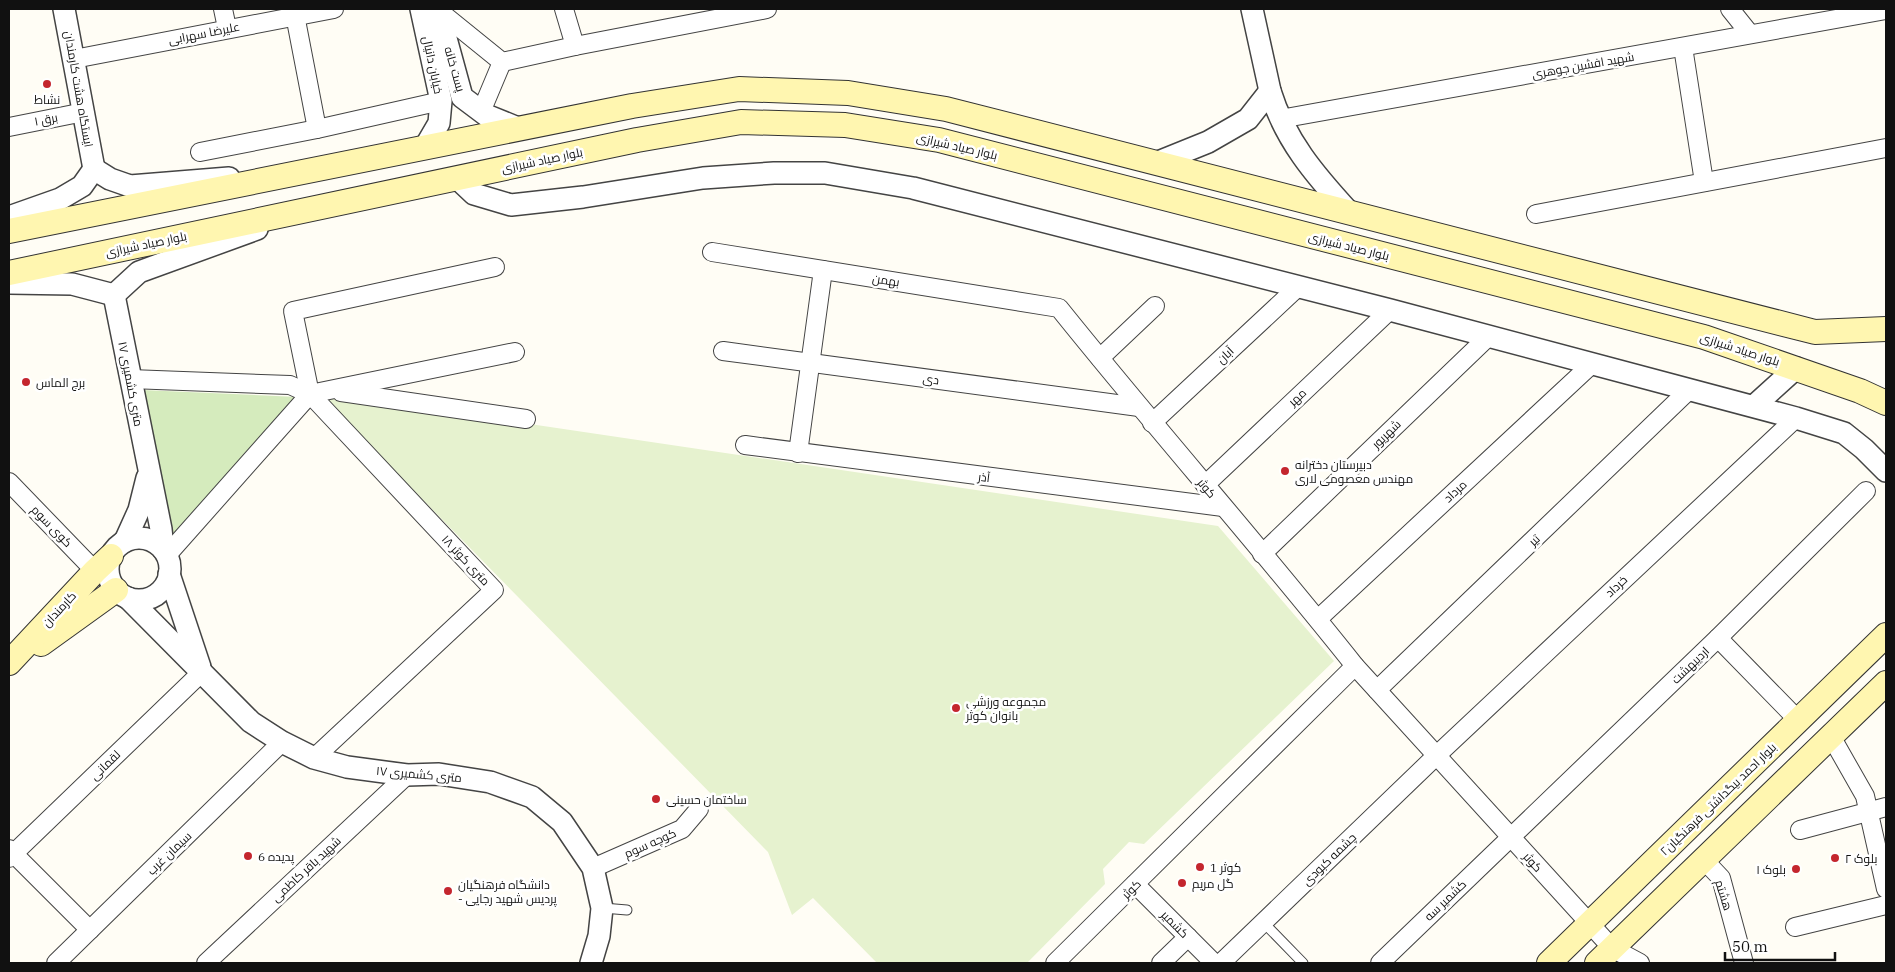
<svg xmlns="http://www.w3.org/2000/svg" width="1895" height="972" viewBox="0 0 1895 972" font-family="'IBM Plex Serif',Cairo,serif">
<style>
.green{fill:#d5ebbd}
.pitch{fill:#e6f2cf}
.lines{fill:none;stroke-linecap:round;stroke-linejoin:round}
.service-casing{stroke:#444;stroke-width:11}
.minor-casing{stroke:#444;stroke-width:20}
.tertiary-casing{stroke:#444;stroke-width:24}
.secondary-casing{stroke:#333;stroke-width:26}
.service{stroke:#fff;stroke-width:9}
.minor{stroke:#fff;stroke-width:18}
.tertiary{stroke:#fff;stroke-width:21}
.secondary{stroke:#fff6b0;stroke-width:24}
.poi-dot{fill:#c4262e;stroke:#fff;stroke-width:2}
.labels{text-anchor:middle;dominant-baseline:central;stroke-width:5;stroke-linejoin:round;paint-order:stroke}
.street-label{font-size:12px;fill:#111;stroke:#fff}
.poi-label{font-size:12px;fill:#111;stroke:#fff;text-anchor:start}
</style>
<rect width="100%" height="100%" fill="#fffdf5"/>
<!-- green -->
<path class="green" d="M142,390L298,397L172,535Z"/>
<!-- pitch -->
<path class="pitch" d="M342,396L1218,526L1334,661L1144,844L1129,842L1103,869L1105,884L1027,963H877L813,898L792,915L768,852L324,399Z"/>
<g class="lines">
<!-- service casing -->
<g class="service-casing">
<g id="service">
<path d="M603,908L627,910"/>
<path d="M1264,923L1303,963"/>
</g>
</g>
<!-- minor casing -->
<g class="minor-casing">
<g id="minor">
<path d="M223,9L227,28"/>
<path d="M564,9L575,46"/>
<path d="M1730,9L1750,34"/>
<path d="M439,11L502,62L575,46L767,9"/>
<path d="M295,15L317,129"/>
<path d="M1683,47L1704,182"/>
<path d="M74,59L334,9"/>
<path d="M481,112L502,62"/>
<path d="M1280,119L1886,10"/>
<path d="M9,127L84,112"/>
<path d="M200,152L317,129L441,101"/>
<path d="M1536,214L1886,148"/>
<path d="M712,252L1059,308C1156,429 1259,545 1355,666L1612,948L1640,963"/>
<path d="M723,351L1139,407"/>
<path d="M1100,358L1155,306"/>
<path d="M130,379L290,385L310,394L515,352"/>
<path d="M341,392L526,419"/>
<path d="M310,394L494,590L314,758"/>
<path d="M310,394L293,311L495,267"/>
<path d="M1152,423L1298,287"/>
<path d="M745,445L1223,507"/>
<path d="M798,453L823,270"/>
<path d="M9,482L95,571"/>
<path d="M1205,485L1390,310"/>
<path d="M1262,554L1489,336"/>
<path d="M167,555L310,394"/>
<path d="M1318,619L1592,364"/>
<path d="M1718,638L1798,720"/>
<path d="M1377,690L1690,389"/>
<path d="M1832,738L1865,796L1886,889"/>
<path d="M1800,830L1886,807"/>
<path d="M9,849L90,930"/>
<path d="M9,858L202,672"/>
<path d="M1704,860L1721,878L1744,963"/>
<path d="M593,868L682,829L699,809"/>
<path d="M1135,884L1214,963"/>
<path d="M1795,927L1886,905"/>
<path d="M56,963L282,742"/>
<path d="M206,963L407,775"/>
<path d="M1055,963L1355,666"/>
<path d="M1161,963L1188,937"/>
<path d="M1221,963L1437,755L1796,418"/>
<path d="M1380,963L1718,638L1866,491"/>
</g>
</g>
<!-- tertiary casing -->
<g class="tertiary-casing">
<g id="tertiary">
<path d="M64,9L94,169"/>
<path d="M421,9L441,101L439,123L425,147"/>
<path d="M438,9L462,97L486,115L518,128"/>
<path d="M1252,9L1270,91"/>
<path d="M1156,163L1208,142L1248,119L1270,91C1285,140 1315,175 1349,212"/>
<path d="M94,169L110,179L130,186L229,178"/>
<path d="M457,178L474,194L511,205L583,197L703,178L774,173H825L913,188L1390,310L1796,418L1844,433L1864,449L1886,471"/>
<path d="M9,217L60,199L82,186L94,169"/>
<path d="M9,283L72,284L114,295"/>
<path d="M114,295L161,529L163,549"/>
<path d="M114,295L139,272L257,229"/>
<path d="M1754,406L1796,368"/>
<circle cx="139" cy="569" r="31"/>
<path d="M125,541L139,510L147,478"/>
<path d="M169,574L200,667"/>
<path d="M128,598L251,722L282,742L314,758L347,767L407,775L439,774L490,782L532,797L562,822L593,868L602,908L599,936L591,963"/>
</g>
</g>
<!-- secondary casing -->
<g class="secondary-casing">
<g id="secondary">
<path d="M9,231L632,106L739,89L848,93L946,109L1815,332L1886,329"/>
<path d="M9,273L637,140L741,122L845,125L939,140L1704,337L1860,391L1886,403"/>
<path d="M41,644L116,590"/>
<path d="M9,663L95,571L111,556"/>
<path d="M1549,963L1886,635"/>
<path d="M1597,963L1886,683"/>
</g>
</g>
<!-- service -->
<use href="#service" class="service"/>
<!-- minor -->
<use href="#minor" class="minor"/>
<!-- tertiary -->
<use href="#tertiary" class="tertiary"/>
<!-- secondary -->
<use href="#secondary" class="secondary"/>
</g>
<!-- markers -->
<g class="poi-dot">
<circle cx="47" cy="84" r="5"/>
<circle cx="26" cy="382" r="5"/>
<circle cx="1285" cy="471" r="5"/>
<circle cx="956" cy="708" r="5"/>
<circle cx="656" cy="799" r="5"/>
<circle cx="248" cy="856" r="5"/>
<circle cx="1835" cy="858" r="5"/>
<circle cx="1200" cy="867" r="5"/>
<circle cx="1796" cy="869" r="5"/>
<circle cx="1182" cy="883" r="5"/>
<circle cx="448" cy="891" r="5"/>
</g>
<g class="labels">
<!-- street labels -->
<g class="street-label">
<text transform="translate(204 33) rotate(-11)">علیرضا سهرابی</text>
<text transform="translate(433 65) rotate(78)">خیابان دانیال</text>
<text transform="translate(1583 65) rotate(-10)">شهید افشین جوهری</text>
<text transform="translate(455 69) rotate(74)">پست خانه</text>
<text transform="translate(79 89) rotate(80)">ایستگاه هشت کارمندان</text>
<text transform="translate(46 119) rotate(-11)">برق ۱</text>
<text transform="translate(957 146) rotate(13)">بلوار صیاد شیرازی</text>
<text transform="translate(542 160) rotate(-12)">بلوار صیاد شیرازی</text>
<text transform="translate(146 244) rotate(-12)">بلوار صیاد شیرازی</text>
<text transform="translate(1349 246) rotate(14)">بلوار صیاد شیرازی</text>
<text transform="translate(886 280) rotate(9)">بهمن</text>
<text transform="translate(1740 349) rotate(18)">بلوار صیاد شیرازی</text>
<text transform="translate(1225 355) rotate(-43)">آبان</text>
<text transform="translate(931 379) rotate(8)">دی</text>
<text transform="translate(131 384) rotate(79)">۱۷ متری کشمیری</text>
<text transform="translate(1297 397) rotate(-43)">مهر</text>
<text transform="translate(1386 434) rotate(-44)">شهریور</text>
<text transform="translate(984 477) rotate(7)">آذر</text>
<text transform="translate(1207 488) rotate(50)">کوثر</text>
<text transform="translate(1455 491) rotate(-43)">مرداد</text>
<text transform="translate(52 526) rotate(46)">کوی سوم</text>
<text transform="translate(1534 540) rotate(-44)">تیر</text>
<text transform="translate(466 560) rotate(47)">۱۸ متری کوثر</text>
<text transform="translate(1616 586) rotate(-43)">خرداد</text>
<text transform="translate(59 609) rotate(-47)">کارمندان</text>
<text transform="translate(1690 665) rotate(-44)">اردیبهشت</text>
<text transform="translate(105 765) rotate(-44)">لقمانی</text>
<text transform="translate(419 774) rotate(5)">۱۷ متری کشمیری</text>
<text transform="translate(1718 799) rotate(-44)">بلوار احمد بیگداشتی فرهنگیان۲</text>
<text transform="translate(650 843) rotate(-24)">کوچه سوم</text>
<text transform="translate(169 853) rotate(-44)">سیمان غرب</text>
<text transform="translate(1329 859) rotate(-44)">چشمه کبودی</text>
<text transform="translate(1533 862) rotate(48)">کوثر</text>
<text transform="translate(306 869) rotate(-43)">شهید باقر کاظمی</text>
<text transform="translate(1131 889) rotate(-45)">کوثر</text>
<text transform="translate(1724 895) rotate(72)">هشتم</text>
<text transform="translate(1445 900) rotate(-44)">کشمیر سه</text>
<text transform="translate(1175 924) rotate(45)">کشمیر</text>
</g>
<!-- poi labels -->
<g class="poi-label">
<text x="47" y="99" text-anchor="middle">نشاط</text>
<text x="36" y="382">برج الماس</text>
<text x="1295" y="464">دبیرستان دخترانه<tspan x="1295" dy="14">مهندس معصومی لاری</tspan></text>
<text x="966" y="701">مجموعه ورزشی<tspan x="966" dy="14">بانوان کوثر</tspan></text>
<text x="666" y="799">ساختمان حسینی</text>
<text x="258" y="856">پدیده 6</text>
<text x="1845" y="858">بلوک ۲</text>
<text x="1210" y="867">کوثر 1</text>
<text x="1786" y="869" text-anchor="end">بلوک ۱</text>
<text x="1192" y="883">گل مریم</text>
<text x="458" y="884">دانشگاه فرهنگیان<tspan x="458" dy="14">- پردیس شهید رجایی</tspan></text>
</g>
</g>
<!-- border -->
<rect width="1895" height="972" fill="none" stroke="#111111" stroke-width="20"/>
<!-- scale -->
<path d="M1725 952v8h110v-8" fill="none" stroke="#111111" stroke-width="2.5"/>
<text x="1732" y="952" font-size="15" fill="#111111" stroke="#ffffff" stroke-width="4" paint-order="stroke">50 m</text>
</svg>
